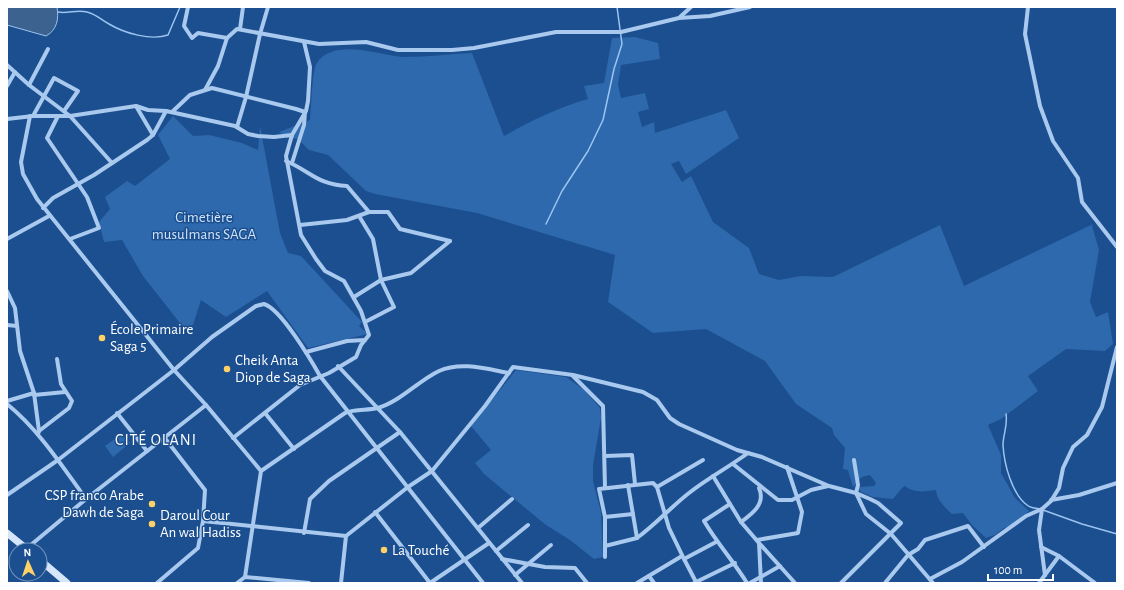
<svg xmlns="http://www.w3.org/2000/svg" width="1124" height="590" viewBox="0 0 1124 590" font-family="'Alegreya Sans',sans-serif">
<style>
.green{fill:#2e69ad}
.water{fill:#3c6290;stroke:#9cc4f0}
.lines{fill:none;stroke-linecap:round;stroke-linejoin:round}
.stream{stroke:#9cc4f0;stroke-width:1.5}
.street{stroke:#a9c9ee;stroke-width:4}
.secondary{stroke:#d6e6fa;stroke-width:7}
.poi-dot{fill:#ffd166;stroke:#1b4f8f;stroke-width:1.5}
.labels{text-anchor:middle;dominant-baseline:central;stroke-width:3;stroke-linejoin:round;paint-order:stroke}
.park-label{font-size:15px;fill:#cfe3fa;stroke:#1b4f8f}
.poi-label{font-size:15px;fill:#fff;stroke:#1b4f8f;text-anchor:start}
.neighbourhood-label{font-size:16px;letter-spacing:1px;fill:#fff;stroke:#1b4f8f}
</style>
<rect width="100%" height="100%" fill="#1b4f8f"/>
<!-- green -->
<g class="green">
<path d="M635,37L658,43L660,59L621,65L618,85L621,98L645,93L649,109L638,112L642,127L654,122L655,133L726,110L739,138L686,174L679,161L671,164L682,182L691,176L713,222L749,248L759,274L779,280L801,276L833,277L940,225L964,286L1093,224L1092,226L1099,250L1090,302L1096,317L1108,312L1113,344L1105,351L1066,349L1028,376L1038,391L1001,419L988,425L1001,455V473L1015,498L1029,511L1011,526L1004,528L995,535L986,538L972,525L963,513L952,514C945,507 937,501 936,490C925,491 915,494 905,486L902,488L893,499L873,497L861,492L859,489L860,487L874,486L876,483L870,475L862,477L853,487L848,470L843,469L845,448L834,435L832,428L796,404L765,361L706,329L653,333L608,302L615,255L477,213L375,194L366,191L328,155L309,150L298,139L287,138L279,132L310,120C311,110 312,69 317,63C334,37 380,56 404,57C427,57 450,54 472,53L504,136C531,121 557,108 588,99L584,86L604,83L612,38Z"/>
<path d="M173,116L193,136L209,135L242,143L258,150L260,126L280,233L288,253L301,256L362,322L359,326L368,334L308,348L267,291L226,317L201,300L193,325L183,327L143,276L122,240L104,242L99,222L110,209L105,197L127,181L135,186L170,159L158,135Z"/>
<path d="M516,370L566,377L583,389L600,408L601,418L593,465V481L601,512L603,557L594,559L570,540L546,525L484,474L475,463L491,450L471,426Z"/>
<path d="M123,433L130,443L113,457L105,446Z"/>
</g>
<!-- water -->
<path class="water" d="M7,7H57C59,19 57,30 46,36L7,25Z"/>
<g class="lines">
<!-- stream -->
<g class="stream">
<path d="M58,12C68,14 77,9 87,12C96,14 101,20 109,24C124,33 151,41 168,35L180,7"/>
<path d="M546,224L562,191L588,151L603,120L614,69L622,44L617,7"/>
<path d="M1006,414C1008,425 1003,435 1003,445C1004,464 1012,494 1027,505C1030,508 1035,508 1039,509"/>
<path d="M1043,510L1082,524L1117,534"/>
</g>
<!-- street -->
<g class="street">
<path d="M188,7L184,26L192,38L198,33L227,38"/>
<path d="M1028,7L1025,34L1040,106L1053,141L1078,178L1082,202L1117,247"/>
<path d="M680,17L691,7"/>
<path d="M240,29L243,7"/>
<path d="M7,65L29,85L70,116L112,163"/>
<path d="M29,85L48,49"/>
<path d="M7,86L15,72"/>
<path d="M205,90L218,66L227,38L237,29L319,44L366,42L398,50H452L474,48L556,32H621L679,18L710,16L750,7"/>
<path d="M136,106L153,135"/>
<path d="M172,112L190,95L212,88L296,109L305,112L304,125L292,163"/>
<path d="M30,116L21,162L23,174L37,199L174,370L206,405L261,471"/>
<path d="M33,116L54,78L78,91L64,111"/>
<path d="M58,116L47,138L87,197L99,228L70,239"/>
<path d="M7,119L33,116H70L136,106L148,110L166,111L235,126L248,134L258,136L274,137L292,135"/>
<path d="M237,127L246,97L260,34L268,7"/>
<path d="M286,161C310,171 318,185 347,186L369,212"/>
<path d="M43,208L53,198L94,175L147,140L153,135L166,111"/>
<path d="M359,216L373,239L381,280L394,307L365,322"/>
<path d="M300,225L347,220L369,212H388L400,229L450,241"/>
<path d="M7,239L49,216"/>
<path d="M7,291L15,308L20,351L34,393L39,431L38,434"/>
<path d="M354,297L381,280L411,273L450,241"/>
<path d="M7,325L17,326"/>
<path d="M306,352L347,341L365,340"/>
<path d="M338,366L400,432L522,583"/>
<path d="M573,376L603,406L605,488"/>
<path d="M34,395L65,392"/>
<path d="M7,401L34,393"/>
<path d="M7,404C39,430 62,466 86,499"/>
<path d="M117,413L147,451"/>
<path d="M265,413L294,449"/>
<path d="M39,431L69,408L72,401L61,384L57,359"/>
<path d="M233,438L300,385L329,373L356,357L361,345L369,335L361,311L344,281L325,271L316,259L301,235L286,156L292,135L306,111L308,101L310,67L304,42"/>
<path d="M605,456L632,455L635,484"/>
<path d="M854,460L858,485L856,493L866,514L891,534L933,583"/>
<path d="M733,464L778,500H792L811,490L828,486"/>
<path d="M713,476L730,504L704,521C717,543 734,562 747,583"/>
<path d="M657,487L703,460"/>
<path d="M7,495L58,460L174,370L212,337L256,306L264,304C281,309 311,360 320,376L483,583"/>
<path d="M1051,500L1079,495L1117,483"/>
<path d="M730,504L741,522L759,543L761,583"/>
<path d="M1042,509L1039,530L1045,575"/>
<path d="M375,512L430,583"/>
<path d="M605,517L633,514"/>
<path d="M203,521L346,536"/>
<path d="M741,522C752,514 766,504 759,488"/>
<path d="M478,528L512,499"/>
<path d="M304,533L310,499L329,481L400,432"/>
<path d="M637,538C656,524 671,507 689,493C708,478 729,467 748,453"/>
<path d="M757,540L798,533L802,512L787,467"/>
<path d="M759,543L795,583"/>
<path d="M605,546L637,538L628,485"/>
<path d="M1041,547L1059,556L1095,583"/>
<path d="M26,549L86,499L206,405"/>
<path d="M496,551L528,525"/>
<path d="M605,557V517L599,489L653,483L657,487L669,528L684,559"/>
<path d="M502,559L545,567L575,568L587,583"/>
<path d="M515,575L551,545"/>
<path d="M649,576L654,583"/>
<path d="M245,577L261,471L345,413C356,408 367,411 378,408C401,401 418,381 439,371C461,361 487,369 509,373"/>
<path d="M930,579L962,562L1026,516L1042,509L1051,501L1059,488L1063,468L1073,447L1087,435L1102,407L1117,347"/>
<path d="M696,582L684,559L716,542"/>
<path d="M157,583L198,548L203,521L205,490L164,437"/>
<path d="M237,583L245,577L309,583"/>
<path d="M341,583L346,536L408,487L432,471L485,406L513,367L573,375L643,392L657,400L670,418L679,424L737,450L762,457L829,486L856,493L870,499L878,503L901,523L841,583"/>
<path d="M430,583L489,543"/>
<path d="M637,583L682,556"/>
<path d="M694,583L735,563"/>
<path d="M750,583L780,566"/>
<path d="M885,583L908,555L918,549L925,540L968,526L984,547"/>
<path d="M1039,583L1059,556"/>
</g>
<!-- secondary -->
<g class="secondary">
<path d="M7,533L28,550"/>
<path d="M40,560L67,583"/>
</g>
</g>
<!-- markers -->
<g class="poi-dot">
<circle cx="102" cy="338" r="4"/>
<circle cx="227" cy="369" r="4"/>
<circle cx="152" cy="504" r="4"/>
<circle cx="152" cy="524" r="4"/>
<circle cx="384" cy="550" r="4"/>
</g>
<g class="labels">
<!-- park labels -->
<g class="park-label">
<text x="204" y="217">Cimetière<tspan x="204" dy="17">musulmans SAGA</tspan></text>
</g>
<!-- poi labels -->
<g class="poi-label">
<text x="110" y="329">École Primaire<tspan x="110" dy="17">Saga 5</tspan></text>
<text x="235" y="360">Cheik Anta<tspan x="235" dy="17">Diop de Saga</tspan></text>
<text x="144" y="495" text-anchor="end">CSP franco Arabe<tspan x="144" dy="17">Dawh de Saga</tspan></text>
<text x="160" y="515">Daroul Cour<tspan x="160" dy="17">An wal Hadiss</tspan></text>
<text x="392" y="550">La Touché</text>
</g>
<!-- neighbourhood labels -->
<g class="neighbourhood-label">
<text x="156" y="440">CITÉ OLANI</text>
</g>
</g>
<!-- border -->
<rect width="1124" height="590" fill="none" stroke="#ffffff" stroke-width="16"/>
<!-- north arrow -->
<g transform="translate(28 562) rotate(357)"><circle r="19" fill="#1b4f8f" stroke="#7695bc"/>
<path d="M0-3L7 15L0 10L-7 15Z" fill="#ffd166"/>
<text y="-6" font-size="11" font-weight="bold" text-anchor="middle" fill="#ffffff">N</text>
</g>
<!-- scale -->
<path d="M988 574v6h65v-6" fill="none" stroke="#ffffff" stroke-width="2"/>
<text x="994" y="574" font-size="12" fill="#ffffff" stroke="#1b4f8f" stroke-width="3" paint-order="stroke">100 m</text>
</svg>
